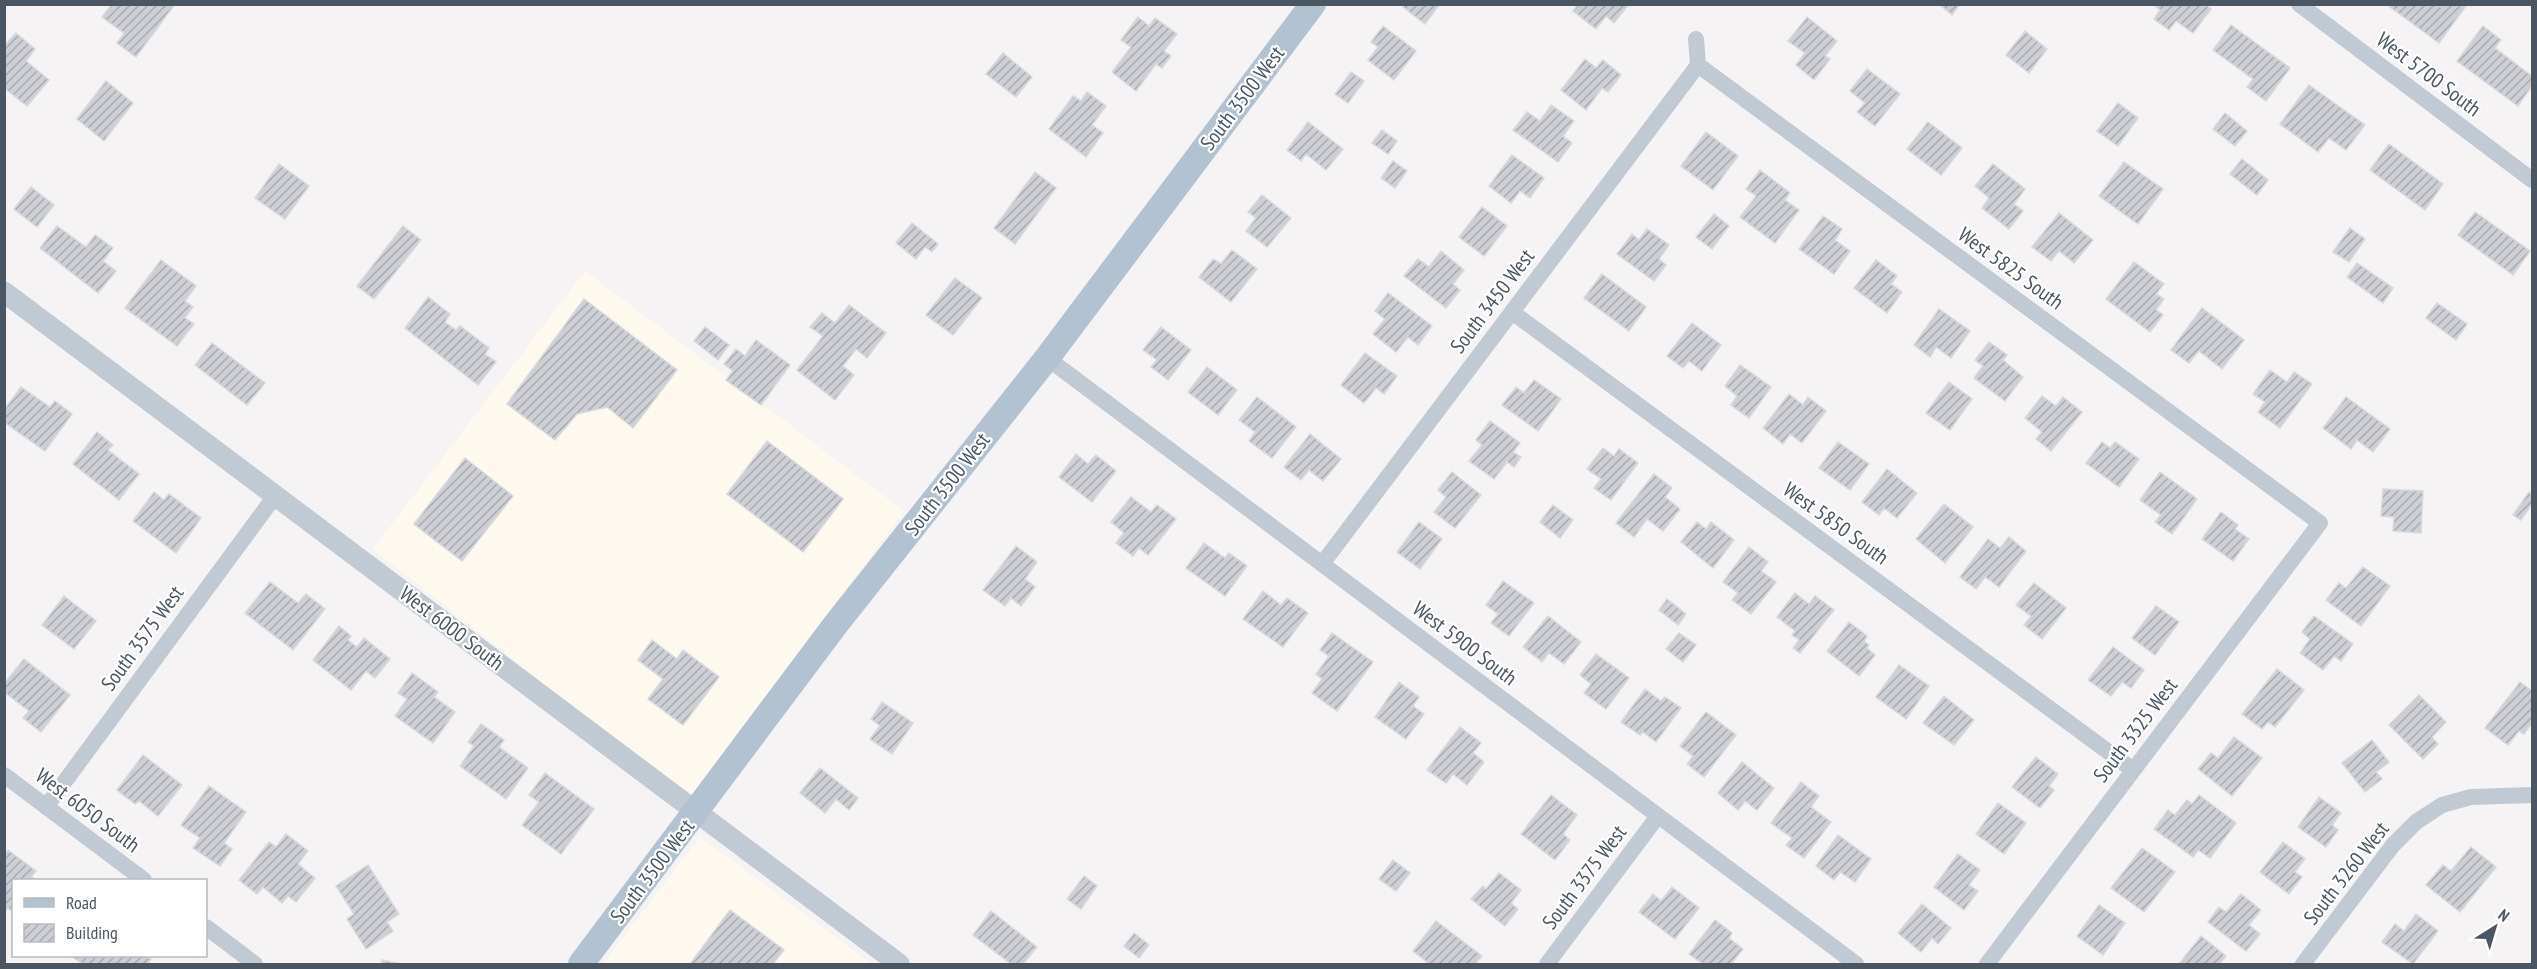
<svg xmlns="http://www.w3.org/2000/svg" width="2537" height="969" viewBox="0 0 2537 969" font-family="'PT Sans Narrow',sans-serif">
<style>
.commercial{fill:#fdf9ef}
.building{fill:url(#building-hatch);stroke:#d7d9de;stroke-width:1.5}
.lines{fill:none;stroke-linecap:round;stroke-linejoin:round}
.minor{stroke:#c1cad2;stroke-width:16}
.tertiary{stroke:#c1cad2;stroke-width:21}
.primary{stroke:#b3c2d1;stroke-width:26}
.labels{text-anchor:middle;dominant-baseline:central;stroke-width:4.5;stroke-linejoin:round;paint-order:stroke}
.street-label{font-size:21px;fill:#4a5661;stroke:#fff}
</style>
<defs>
<pattern id="building-hatch" width="6" height="6" patternUnits="userSpaceOnUse" patternTransform="scale(1.5)"><rect width="6" height="6" fill="#cdcfd5"/><path d="M-1 1l2-2M0 6l6-6M5 7l2-2" fill="none" stroke="#a8abb0"/></pattern>
</defs>
<rect width="100%" height="100%" fill="#f5f3f3"/>
<!-- commercial -->
<g class="commercial">
<path d="M585,271L904,511L690,799L373,549Z"/>
<path d="M700,837L872,964H603Z"/>
</g>
<!-- building -->
<g class="building">
<path d="M112,4H175L136,57L117,43L124,33L102,17Z"/>
<path d="M1404,4H1440L1425,24L1403,7Z"/>
<path d="M1578,4H1629L1614,23L1606,16L1596,29L1573,11Z"/>
<path d="M1939,4H1960L1952,15Z"/>
<path d="M2153,4H2205L2211,9L2193,33L2176,21L2169,30L2154,19L2160,10Z"/>
<path d="M2386,4H2437L2441,7L2443,4L2466,6L2439,43Z"/>
<path d="M1138,17L1149,26L1155,18L1177,34L1164,51L1171,56L1162,68L1156,64L1136,91L1112,72L1131,47L1121,40Z"/>
<path d="M1807,17L1837,41L1825,56L1830,59L1814,80L1796,65L1805,53L1788,41Z"/>
<path d="M2231,25L2290,68L2266,101L2247,87L2253,79L2213,50Z"/>
<path d="M1383,26L1416,51L1394,80L1368,60L1378,47L1371,42Z"/>
<path d="M2483,26L2501,40L2495,48L2532,76V86L2518,106L2457,61Z"/>
<path d="M2025,31L2047,49L2029,73L2006,55Z"/>
<path d="M16,33L35,49L26,61L49,80L27,106L4,88V46Z"/>
<path d="M1003,53L1032,77L1016,97L986,74Z"/>
<path d="M1585,59L1596,68L1603,60L1621,75L1608,92L1602,88L1586,110L1561,90Z"/>
<path d="M1867,69L1900,94L1875,126L1857,112L1865,103L1850,91Z"/>
<path d="M1351,72L1364,81L1348,103L1335,94Z"/>
<path d="M106,81L133,103L104,141L77,119Z"/>
<path d="M2309,85L2365,125L2346,150L2329,138L2318,152L2280,124Z"/>
<path d="M1087,92L1106,106L1092,125L1103,133L1086,157L1049,129L1073,96L1081,101Z"/>
<path d="M2118,103L2138,118L2118,146L2097,131Z"/>
<path d="M1551,105L1574,121L1563,136L1572,143L1558,162L1513,130L1527,112L1540,121Z"/>
<path d="M2225,113L2247,131L2235,146L2213,129Z"/>
<path d="M1308,122L1343,149L1326,170L1306,154L1301,161L1287,150Z"/>
<path d="M1928,122L1962,148L1941,175L1907,149Z"/>
<path d="M1382,130L1397,141L1388,154L1372,143Z"/>
<path d="M1706,132L1738,156L1713,190L1681,166Z"/>
<path d="M2389,144L2443,184L2425,210L2370,170Z"/>
<path d="M1512,155L1544,178L1530,198L1520,191L1511,203L1489,186Z"/>
<path d="M2242,159L2268,180L2257,195L2230,174Z"/>
<path d="M1393,161L1407,171L1395,188L1381,178Z"/>
<path d="M2124,162L2163,189L2138,224L2099,196Z"/>
<path d="M279,164L309,186L285,219L255,198Z"/>
<path d="M1993,164L2025,189L2014,204L2023,211L2009,229L1982,208L1989,198L1975,186Z"/>
<path d="M1760,170L1790,193L1785,200L1799,210L1775,243L1740,217L1756,196L1746,189Z"/>
<path d="M1035,172L1056,188L1015,244L994,228Z"/>
<path d="M31,187L54,205L37,227L14,209Z"/>
<path d="M1262,195L1291,218L1267,247L1246,231L1256,218L1248,212Z"/>
<path d="M1482,207L1507,226L1484,256L1459,237Z"/>
<path d="M2475,212L2530,251L2513,275L2458,235Z"/>
<path d="M2059,213L2093,240L2074,263L2059,251L2051,261L2032,247Z"/>
<path d="M1714,214L1729,226L1712,249L1696,237Z"/>
<path d="M1823,216L1842,229L1835,240L1850,251L1834,274L1799,249Z"/>
<path d="M912,223L938,244L932,252L925,247L916,259L896,243Z"/>
<path d="M57,226L86,247L95,235L113,248L103,261L116,271L98,293L40,248Z"/>
<path d="M403,226L421,240L374,299L357,286Z"/>
<path d="M2350,228L2365,239L2349,262L2333,252Z"/>
<path d="M1647,229L1669,245L1659,259L1666,265L1654,281L1617,254L1632,234L1639,240Z"/>
<path d="M1232,250L1257,269L1231,302L1199,277L1213,259L1221,264Z"/>
<path d="M1441,251L1464,270L1453,284L1460,290L1446,308L1404,276L1418,259L1429,267Z"/>
<path d="M161,260L196,286L185,301L193,307L185,318L194,324L177,346L125,308Z"/>
<path d="M1876,260L1897,276L1891,284L1902,292L1887,313L1854,288Z"/>
<path d="M2134,262L2164,284L2156,294L2164,299L2156,310L2163,315L2150,332L2106,299Z"/>
<path d="M2357,263L2393,288L2383,303L2347,277Z"/>
<path d="M1602,274L1646,307L1629,331L1584,298Z"/>
<path d="M955,278L982,298L953,335L926,315Z"/>
<path d="M1388,293L1432,326L1418,345L1408,337L1396,352L1373,334L1385,319L1375,311Z"/>
<path d="M428,297L450,314L445,322L456,330L460,326L489,348L485,354L496,362L478,385L405,328Z"/>
<path d="M584,299L677,370L633,428L607,407L577,414L555,440L507,404Z"/>
<path d="M2437,303L2467,324L2456,340L2426,318Z"/>
<path d="M849,305L886,333L867,358L856,349L843,366L854,375L835,400L797,370L823,336L810,327L822,313L835,323Z"/>
<path d="M2202,308L2244,340L2222,369L2199,351L2189,363L2171,350Z"/>
<path d="M1939,309L1970,331L1951,358L1936,347L1930,357L1914,345Z"/>
<path d="M1692,323L1721,345L1702,371L1689,361L1683,368L1667,356Z"/>
<path d="M705,327L729,345L718,360L694,341Z"/>
<path d="M1161,327L1191,350L1168,380L1151,367L1157,360L1143,350Z"/>
<path d="M756,340L790,365L761,405L726,380L733,371L724,364L736,349L745,356Z"/>
<path d="M1989,342L2007,355L2003,360L2023,377L2005,401L1974,378L1983,366L1975,360Z"/>
<path d="M212,343L265,383L247,405L195,365Z"/>
<path d="M1365,353L1397,376L1384,394L1376,388L1364,403L1341,385Z"/>
<path d="M1740,365L1771,387L1749,418L1731,405L1737,396L1725,386Z"/>
<path d="M1207,367L1237,390L1218,415L1188,392Z"/>
<path d="M2270,370L2287,382L2294,372L2312,384L2280,428L2258,412L2265,402L2253,394Z"/>
<path d="M1534,380L1561,399L1538,431L1502,405L1516,387L1524,393Z"/>
<path d="M1949,382L1972,399L1950,430L1926,413Z"/>
<path d="M21,387L50,407L55,401L72,414L45,451L4,422V410Z"/>
<path d="M1789,394L1803,405L1808,397L1826,411L1802,443L1790,434L1783,444L1763,428Z"/>
<path d="M2042,396L2056,406L2063,397L2082,412L2051,451L2036,439L2042,432L2025,418Z"/>
<path d="M1257,397L1296,427L1272,458L1249,441L1255,432L1239,420Z"/>
<path d="M2346,397L2390,429L2373,452L2357,440L2351,449L2323,428Z"/>
<path d="M1490,421L1520,443L1513,452L1521,457L1514,467L1507,462L1494,479L1469,461L1482,445L1476,440Z"/>
<path d="M97,432L113,445L108,450L139,474L119,500L73,464Z"/>
<path d="M1310,434L1341,459L1323,481L1309,470L1301,480L1284,467Z"/>
<path d="M767,441L843,499L803,552L727,494Z"/>
<path d="M1838,442L1869,464L1850,490L1819,468Z"/>
<path d="M2102,442L2110,448L2115,442L2139,459L2119,487L2086,463Z"/>
<path d="M1603,448L1614,456L1619,449L1638,463L1611,500L1594,488L1601,479L1587,469Z"/>
<path d="M1076,454L1088,464L1096,455L1116,471L1092,502L1059,477Z"/>
<path d="M465,458L513,496L462,561L414,524Z"/>
<path d="M1887,469L1917,493L1897,518L1884,508L1879,515L1862,502Z"/>
<path d="M1452,472L1481,495L1455,528L1434,512L1446,497L1438,490Z"/>
<path d="M2160,472L2197,499L2172,534L2155,522L2161,515L2140,500Z"/>
<path d="M1654,474L1672,488L1665,497L1680,509L1663,531L1647,519L1634,537L1616,523Z"/>
<path d="M2383,489L2423,491L2421,533L2393,531L2394,517L2381,516Z"/>
<path d="M154,492L164,500L169,494L201,518L176,553L133,521Z"/>
<path d="M2529,492L2532,495V504L2521,520L2513,515Z"/>
<path d="M1131,497L1151,512L1157,505L1176,519L1148,555L1139,548L1133,556L1116,543L1124,533L1111,522Z"/>
<path d="M1944,504L1973,527L1945,563L1916,539Z"/>
<path d="M1553,505L1573,520L1560,538L1540,522Z"/>
<path d="M2221,512L2238,525L2235,529L2249,539L2233,561L2202,539Z"/>
<path d="M1419,522L1442,539L1420,569L1397,552Z"/>
<path d="M1697,522L1706,529L1711,522L1734,540L1713,568L1681,542Z"/>
<path d="M2009,537L2026,551L1999,587L1985,577L1976,589L1960,577L1988,539L2000,548Z"/>
<path d="M1204,543L1225,558L1229,553L1247,566L1225,596L1186,568Z"/>
<path d="M1016,546L1037,562L1025,579L1035,587L1021,606L1011,598L1005,606L983,590Z"/>
<path d="M1749,547L1768,562L1761,571L1776,582L1751,614L1732,600L1738,593L1723,582Z"/>
<path d="M2363,567L2390,586L2361,626L2326,600L2339,583L2346,588Z"/>
<path d="M1503,581L1534,603L1509,636L1491,623L1498,614L1486,605Z"/>
<path d="M270,582L298,603L306,594L325,609L293,650L245,613Z"/>
<path d="M2034,583L2066,608L2042,639L2024,625L2031,616L2016,605Z"/>
<path d="M1263,591L1281,605L1287,598L1308,613L1283,647L1243,619Z"/>
<path d="M1795,593L1809,604L1815,596L1834,610L1800,653L1793,648L1799,640L1792,635L1795,631L1777,617Z"/>
<path d="M64,596L96,621L74,649L42,625Z"/>
<path d="M1667,599L1686,614L1678,625L1659,610Z"/>
<path d="M2156,606L2179,622L2155,655L2132,638Z"/>
<path d="M1548,616L1581,642L1564,664L1549,653L1542,662L1523,647Z"/>
<path d="M2314,616L2353,644L2341,661L2334,656L2323,670L2300,653L2310,639L2302,632Z"/>
<path d="M1849,622L1867,636L1864,641L1869,645L1867,648L1875,655L1859,676L1827,651Z"/>
<path d="M339,626L351,636L348,640L357,647L364,638L390,659L375,678L366,671L351,690L313,660Z"/>
<path d="M1332,633L1373,662L1337,711L1312,693L1322,679L1316,674L1329,656L1320,650Z"/>
<path d="M1679,633L1696,645L1683,662L1666,649Z"/>
<path d="M652,640L677,659L683,650L719,677L683,725L648,699L663,679L638,660Z"/>
<path d="M2113,647L2144,670L2131,688L2122,682L2111,696L2088,680Z"/>
<path d="M1596,654L1629,678L1606,709L1584,693L1591,684L1580,675Z"/>
<path d="M24,659L70,695L41,732L23,718L29,711L4,692V684Z"/>
<path d="M1899,665L1929,686L1906,719L1876,697Z"/>
<path d="M2277,669L2304,690L2275,727L2268,722L2262,729L2242,714Z"/>
<path d="M412,673L438,692L434,697L455,712L433,743L395,716L407,699L398,693Z"/>
<path d="M1399,682L1419,697L1413,706L1424,714L1406,739L1375,717Z"/>
<path d="M2520,682L2532,691V723L2524,734L2519,731L2508,745L2485,728Z"/>
<path d="M1645,689L1661,701L1665,697L1681,708L1656,742L1643,732L1640,735L1621,722Z"/>
<path d="M2419,695L2446,722L2432,737L2438,744L2423,759L2389,725Z"/>
<path d="M1944,696L1974,720L1954,745L1923,723Z"/>
<path d="M882,702L913,723L892,754L870,739L880,726L871,719Z"/>
<path d="M1706,712L1736,735L1704,777L1687,764L1693,756L1680,746Z"/>
<path d="M481,724L504,740L499,747L528,768L506,799L460,766L474,746L468,742Z"/>
<path d="M1460,727L1481,743L1473,753L1484,762L1467,785L1453,774L1446,783L1427,770Z"/>
<path d="M2234,737L2262,758L2232,796L2198,769L2211,753L2218,758Z"/>
<path d="M2372,740L2389,762L2376,772L2382,779L2365,792L2342,763Z"/>
<path d="M143,755L182,785L158,816L139,801L135,804L117,790Z"/>
<path d="M2036,757L2058,774L2049,786L2054,790L2040,808L2012,787Z"/>
<path d="M1742,762L1774,788L1757,810L1745,801L1738,810L1718,793Z"/>
<path d="M820,768L858,798L849,810L836,799L825,813L800,793Z"/>
<path d="M545,773L594,809L561,854L522,825L539,802L529,795Z"/>
<path d="M1801,782L1819,796L1811,807L1831,822L1804,858L1786,845L1792,838L1771,823Z"/>
<path d="M209,786L246,812L224,843L232,849L220,866L193,848L200,838L181,825Z"/>
<path d="M1551,795L1577,815L1563,834L1570,840L1555,860L1521,834Z"/>
<path d="M2199,795L2236,823L2210,858L2198,850L2193,857L2154,829L2168,810L2175,815L2187,800L2192,804Z"/>
<path d="M2319,797L2341,813L2332,825L2338,830L2326,847L2298,827Z"/>
<path d="M1998,803L2026,823L2004,854L1976,834Z"/>
<path d="M286,834L308,851L298,864L315,878L296,902L288,896L282,903L263,887L257,894L239,880L269,842L276,847Z"/>
<path d="M1838,835L1871,859L1855,882L1840,872L1834,880L1816,866Z"/>
<path d="M2283,842L2305,859L2295,872L2302,877L2289,894L2260,872Z"/>
<path d="M2471,847L2496,867L2460,912L2426,885L2443,865L2451,871Z"/>
<path d="M2142,848L2175,872L2144,912L2111,888Z"/>
<path d="M8,850L36,871L31,877L36,880H14V913L8,908L4,913V855Z"/>
<path d="M1958,854L1980,870L1969,885L1978,891L1964,910L1934,887Z"/>
<path d="M1393,860L1410,873L1396,891L1379,879Z"/>
<path d="M368,865L399,914L387,922L393,931L366,949L347,919L354,914L336,886Z"/>
<path d="M1499,873L1521,890L1511,903L1518,909L1505,926L1471,899L1483,886L1486,889Z"/>
<path d="M1084,876L1097,886L1081,909L1067,899Z"/>
<path d="M1672,887L1699,908L1675,939L1639,912L1653,894L1661,901Z"/>
<path d="M2241,894L2261,910L2249,925L2260,934L2246,951L2208,922L2219,907L2226,912Z"/>
<path d="M1922,904L1951,928L1938,944L1932,938L1921,952L1898,933Z"/>
<path d="M2099,905L2125,923L2103,955L2077,936Z"/>
<path d="M730,910L784,950L773,964H690Z"/>
<path d="M991,911L1037,947L1023,964H1011L973,935Z"/>
<path d="M2416,914L2438,931L2413,964L2382,942L2395,924L2404,931Z"/>
<path d="M1715,920L1732,933L1729,938L1743,949L1731,964H1703L1689,954Z"/>
<path d="M1436,921L1482,956L1475,964H1425L1427,962L1413,951Z"/>
<path d="M1134,933L1149,945L1139,958L1124,946Z"/>
<path d="M2201,936L2226,956L2219,964H2179Z"/>
<path d="M71,956H145L151,959L147,964H83Z"/>
<path d="M382,960L402,964H381Z"/>
</g>
<g class="lines">
<!-- minor -->
<g class="minor">
<path d="M2299,4L2532,180"/>
<path d="M1696,39L1698,65L2320,523L1987,964"/>
<path d="M1512,312L2133,770"/>
<path d="M1047,358L1856,964"/>
<path d="M1322,564L1698,65"/>
<path d="M4,775L144,880"/>
<path d="M46,807L275,496"/>
<path d="M206,927L255,964"/>
<path d="M1547,964L1658,816"/>
<path d="M2303,964L2393,845L2416,822L2442,805L2471,797L2532,795"/>
</g>
<!-- tertiary -->
<path class="tertiary" d="M4,292L899,964"/>
<!-- primary -->
<path class="primary" d="M581,964L836,624L1047,358L1313,4"/>
</g>
<g class="labels">
<!-- street labels -->
<g class="street-label">
<text transform="translate(2429 74) rotate(37)">West 5700 South</text>
<text transform="translate(1242 98) rotate(-53)">South 3500 West</text>
<text transform="translate(2011 268) rotate(36)">West 5825 South</text>
<text transform="translate(1492 301) rotate(-53)">South 3450 West</text>
<text transform="translate(947 484) rotate(-52)">South 3500 West</text>
<text transform="translate(1836 523) rotate(36)">West 5850 South</text>
<text transform="translate(452 628) rotate(37)">West 6000 South</text>
<text transform="translate(142 638) rotate(-54)">South 3575 West</text>
<text transform="translate(1465 643) rotate(37)">West 5900 South</text>
<text transform="translate(2135 730) rotate(-53)">South 3325 West</text>
<text transform="translate(88 810) rotate(37)">West 6050 South</text>
<text transform="translate(652 871) rotate(-53)">South 3500 West</text>
<text transform="translate(2346 873) rotate(-52)">South 3260 West</text>
<text transform="translate(1584 877) rotate(-53)">South 3375 West</text>
</g>
</g>
<!-- border -->
<rect width="2537" height="969" fill="none" stroke="#4a5661" stroke-width="12"/>
<!-- legend -->
<rect x="12" y="879" width="195" height="78" fill="#ffffff" stroke="#b7bbc0" stroke-width="1.5"/>
<rect x="24" y="898" width="30" height="9" fill="#b3c2d1" stroke="#b7bbc0" stroke-width="1.5"/>
<text x="66" y="909" font-size="18" fill="#4a5661">Road</text>
<rect x="24" y="924" width="30" height="18" fill="url(#building-hatch)" stroke="#b7bbc0" stroke-width="1.5"/>
<text x="66" y="939" font-size="18" fill="#4a5661">Building</text>
<!-- north arrow -->
<g transform="translate(2495 927) rotate(37)" stroke="#ffffff" stroke-width="4.5" paint-order="stroke">
<path d="M0-4.5L10 22L0 15L-10 22Z" fill="#4a5661"/>
<text y="-9" font-size="16" font-weight="bold" text-anchor="middle" fill="#4a5661">N</text>
</g>
</svg>
